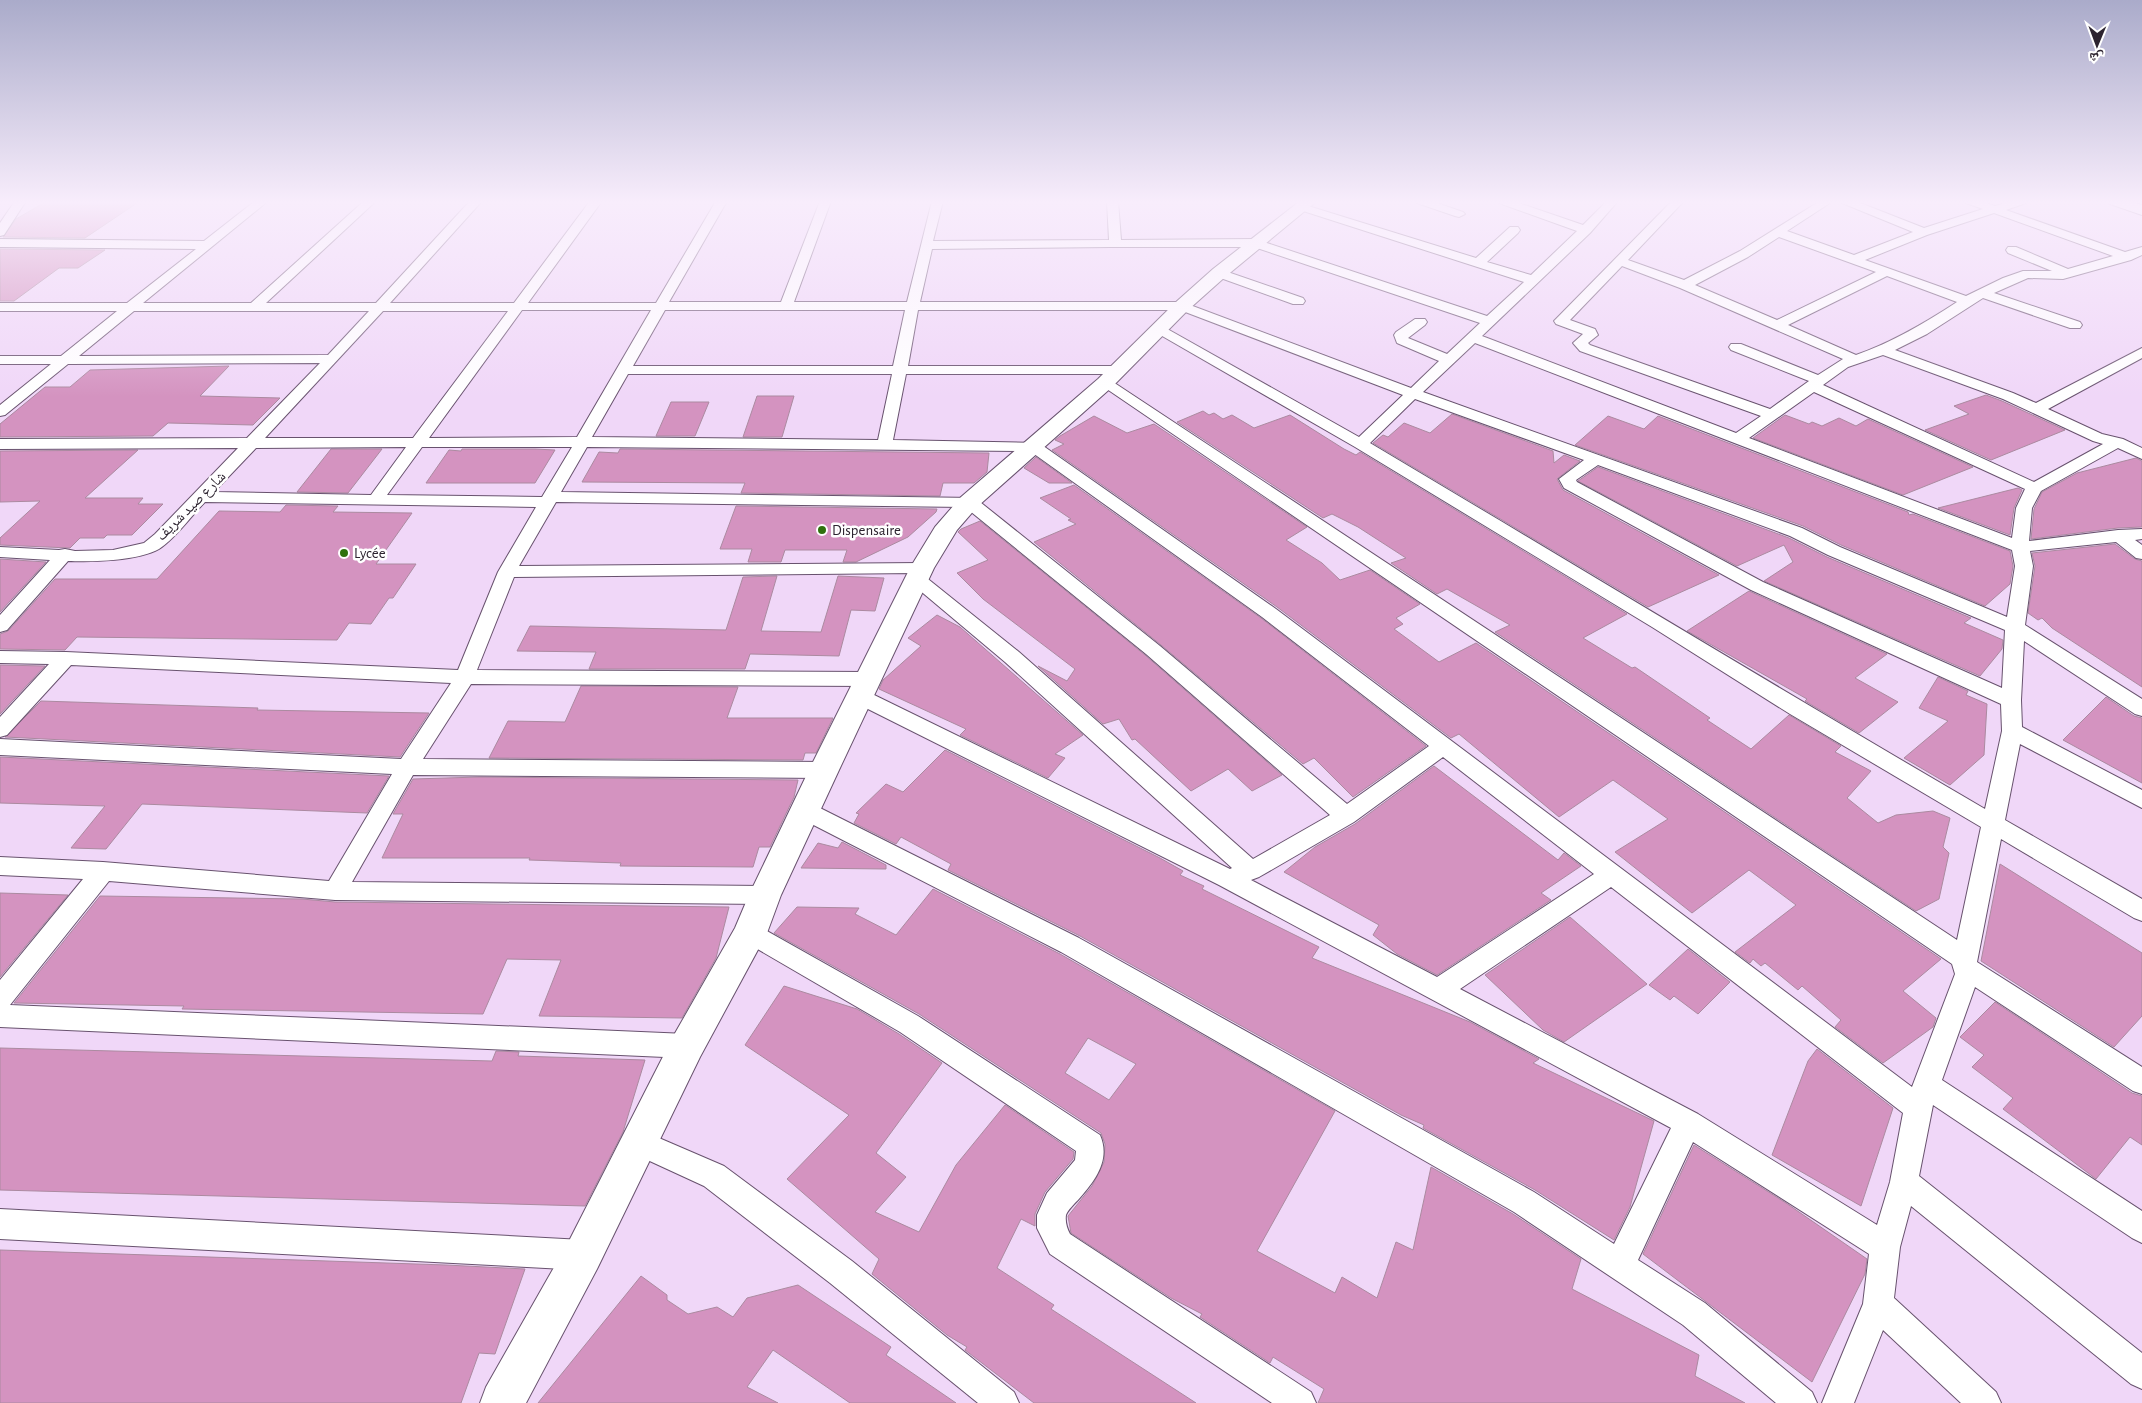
<svg xmlns="http://www.w3.org/2000/svg" width="2142" height="1403" viewBox="0 0 2142 1403" font-family="'Alegreya Sans','Noto Naskh Arabic',sans-serif">
<style>
.building{fill:#d493c0;stroke:#ab8aa0;fill-rule:evenodd}
.lines{fill:none;stroke-linecap:round;stroke-linejoin:round}
.street-casing{stroke:#68526e;stroke-width:2}
.secondary-casing{stroke:#68526e;stroke-width:2}
.primary-casing{stroke:#68526e;stroke-width:2}
.street{fill:#fff;fill-rule:evenodd}
.secondary{fill:#fff;fill-rule:evenodd}
.primary{fill:#fff;fill-rule:evenodd}
.poi-dot{fill:#2f710d;stroke:#fff;stroke-width:2}
.labels{text-anchor:middle;dominant-baseline:central;stroke-width:5;stroke-linejoin:round;paint-order:stroke}
.street-label{font-size:15px;fill:#2c232f;stroke:#fff}
.poi-label{font-size:15px;fill:#2c232f;stroke:#fff;text-anchor:start}
</style>
<rect width="100%" height="100%" fill="#f0d7f8"/>
<!-- building -->
<g class="building">
<path d="M47,201H140L85,238L3,237L16,219Z"/>
<path d="M0,249L105,250L78,268H59L14,301H0Z"/>
<path d="M229,366L200,396L280,398L253,425L168,423L153,436L0,437V424L45,387H70L90,370Z"/>
<path d="M1986,395L2002,401L2065,430L1991,460L1925,430L1969,414L1954,406Z"/>
<path d="M757,396H794L782,437H743Z"/>
<path d="M671,402H709L695,436H656Z"/>
<path d="M1203,411L1209,415L1214,413L1223,419L1232,415L1254,428L1290,415L1344,449L1356,455L1360,452L1627,614L1583,638L1632,668L1635,667L1710,718L1707,720L1751,749L1789,715L1841,746L1835,752L1871,771L1847,798L1878,823L1896,815L1933,811L1950,818L1943,847L1949,853L1939,899L1916,911L1495,632L1510,625L1447,589L1437,594L1391,563L1406,558L1358,527L1332,514L1323,518L1177,422Z"/>
<path d="M1452,414L1553,451L1554,463L1564,455L1580,461L1557,479L1563,490L1719,575L1648,607L1373,443L1383,435L1388,437L1404,423L1430,433Z"/>
<path d="M1785,415L1809,424L1812,422L1822,426L1839,418L1856,426L1868,419L1973,467L1903,495L1753,438Z"/>
<path d="M1094,416L1127,433L1154,424L1307,527L1286,540L1322,563L1340,580L1370,570L1420,604L1396,618L1403,624L1394,629L1439,662L1476,643L1941,959L1903,991L1936,1018L1933,1027L1883,1063L1835,1027L1841,1020L1802,986L1798,990L1765,963L1761,966L1753,959L1750,963L1735,952L1796,905L1749,870L1692,913L1615,852L1668,819L1613,780L1559,817L1459,734L1451,738L1277,607L1052,450L1064,444L1055,440L1060,436Z"/>
<path d="M1608,416L1644,429L1658,416L1908,512L1909,515L1913,514L2010,551L2013,566L2010,584L1985,606L1841,545L1803,526L1575,445Z"/>
<path d="M331,449H382L348,493L297,492Z"/>
<path d="M462,449H535L555,450L535,483H426L449,450L461,451Z"/>
<path d="M620,449L989,453L987,472L974,483H943L940,496L741,493L745,483L582,482L599,452L618,453Z"/>
<path d="M138,450L85,498H143L138,504H163L132,535H107L104,538H80L70,548L0,545V538L40,501L0,502V451Z"/>
<path d="M1036,457L1072,483H1049L1024,468Z"/>
<path d="M2136,458L2142,461V527L2118,528L2031,539L2034,509L2042,492L2077,473Z"/>
<path d="M1598,467L1789,538L1827,557L1971,618L1964,623L2003,640L2002,649L1980,676L1764,581L1793,562L1784,545L1737,566L1578,481Z"/>
<path d="M1074,485L1261,618L1426,746L1353,797L1314,758L1303,764L1161,645L1034,542L1076,524L1068,520L1071,519L1040,498Z"/>
<path d="M2018,488L2022,490L2014,508L2010,535L1938,508Z"/>
<path d="M286,505L338,506L333,512L412,513L376,564H416L393,598H389L371,624L349,623L337,640L77,637L65,650L0,649V634L8,631L55,579H157L219,511L280,512Z"/>
<path d="M736,506L937,509L936,512L908,537L856,562H843L847,550H785L781,562H748L752,549H720Z"/>
<path d="M980,521L1145,655L1282,775L1252,791L1228,769L1191,791L1135,739L1132,740L1119,719L1103,724L1038,666L1067,681L1075,669L983,599L957,573L988,560L958,532L961,529Z"/>
<path d="M2115,544L2135,559L2142,561V687L2052,628L2042,618L2038,620L2028,613L2035,566L2032,553Z"/>
<path d="M0,559L46,562L0,612Z"/>
<path d="M777,576L761,631L821,632L838,576L884,578L875,611L851,610L839,656L750,654L745,669H589L596,652L517,651L530,626L726,630L743,577Z"/>
<path d="M1749,591L1887,654L1855,678L1898,702L1859,733L1805,701L1807,699L1687,631Z"/>
<path d="M937,615L960,627L1083,735L1055,754L1065,758L1048,778L960,735L966,729L879,689L883,680L921,646L908,638Z"/>
<path d="M0,665L45,666L0,714Z"/>
<path d="M1938,677L1968,691L1966,695L1987,704L1984,755L1950,785L1904,758L1948,721L1919,708Z"/>
<path d="M581,686L738,687L727,718H833L816,753H805L803,760L489,758L508,721L565,722Z"/>
<path d="M2106,697L2134,716L2142,718V783L2063,740Z"/>
<path d="M41,701L258,708L257,710L429,713L400,757L5,737Z"/>
<path d="M945,750L1160,858L1183,871L1180,875L1204,886L1202,889L1319,947L1312,958L1470,1022L1539,1059L1533,1063L1654,1121L1630,1207L1614,1240L1535,1190L1423,1128L1424,1125L1401,1115L1080,936L948,870L951,864L901,837L896,844L854,823L859,814L856,813L886,784L903,792Z"/>
<path d="M0,757L389,776L367,813L142,804L106,849L71,848L105,806L0,803Z"/>
<path d="M1434,766L1558,860L1564,853L1581,866L1541,893L1551,900L1437,975L1397,954L1373,935L1379,925L1284,872L1315,847L1355,824Z"/>
<path d="M479,777L798,780L794,797L770,847H759L753,867L620,866L621,863L529,860L530,858H382L403,814H393L413,779Z"/>
<path d="M842,842L886,865V869L801,868L818,843L838,848Z"/>
<path d="M2000,864L2142,953V1016L2114,1047L1981,961Z"/>
<path d="M933,889L1060,954L1335,1111L1257,1251L1335,1293L1342,1277L1377,1298L1396,1242L1413,1250L1431,1167L1513,1214L1581,1259L1572,1289L1699,1355L1695,1376L1745,1403H1318L1324,1389L1273,1357L1270,1363L1200,1317L1202,1314L1171,1298L1071,1233L1068,1216L1092,1186L1104,1162L1105,1144L1101,1133L919,1014L774,933L797,907L859,908L855,914L896,935ZM1088,1038L1136,1064L1109,1100L1065,1073Z"/>
<path d="M0,893L68,895L0,977Z"/>
<path d="M100,896L302,899L335,902L729,907L716,958L682,1018L539,1016L561,960L507,959L483,1014L182,1009L184,1006L14,1003Z"/>
<path d="M1570,917L1647,984L1564,1042L1543,1030L1485,975Z"/>
<path d="M1688,949L1730,982L1698,1014L1674,996L1670,1000L1649,985Z"/>
<path d="M784,986L857,1009L899,1034L942,1063L876,1153L906,1177L875,1212L919,1232L956,1165L1005,1105L1074,1152L1073,1159L1045,1192L1035,1214V1226L1021,1219L997,1268L1054,1305L1051,1309L1196,1403H1034L965,1350L967,1347L947,1335L872,1274L879,1259L787,1179L849,1115L745,1045Z"/>
<path d="M1995,1002L2132,1093L2142,1096V1145L2130,1137L2096,1179L2003,1109L2013,1098L1972,1067L1984,1055L1960,1037Z"/>
<path d="M0,1048L492,1061L496,1051L519,1052L518,1056L645,1060L623,1132L585,1206L0,1190Z"/>
<path d="M1817,1049L1893,1108L1861,1206L1772,1155L1808,1061Z"/>
<path d="M1694,1145L1786,1203L1867,1259L1865,1274L1812,1382L1643,1254Z"/>
<path d="M0,1250L446,1265L525,1269L495,1354L479,1353L461,1403H0Z"/>
<path d="M641,1276L667,1295V1300L688,1314L717,1307L733,1317L747,1298L798,1285L891,1347L886,1355L956,1403H850L773,1350L747,1387L778,1403H538Z"/>
</g>
<g class="lines">
<!-- street casing -->
<g class="street-casing">
<g id="street">
<path d="M15,201H26L4,235L0,236V223Z"/>
<path d="M255,201H268L143,303H251L364,201H376L266,303H376L470,201H482L390,303H514L590,201H602L528,303H656L716,201H727L669,302H781L820,201H831L794,302H907L932,201H943L933,241L1109,240L1107,201H1118L1121,240L1255,239L1487,316L1524,282L1297,209L1295,207L1297,205H1305L1476,258L1510,227H1518L1520,230L1518,233L1487,262L1531,275L1577,231L1499,203L1498,201H1513L1583,225L1607,201H1618L1590,233L1482,336L1736,433L1761,416L1580,351L1573,343L1583,334L1556,324L1554,321L1672,201H1684L1628,260L1684,280L1740,251L1820,201H1833L1787,231L1854,255L1913,232L1842,203L1841,201H1855L1924,228L1983,209L1966,203L1965,201H1980L1995,206L2012,201H2027L2026,203L2006,210L2125,252L2142,247V255L2131,260L2063,279L2028,278L1994,293L2080,322L2082,325L2080,328H2070L1983,298L1927,334L1895,350L2013,393L2036,403L2142,348V358L2048,409L2102,434L2123,439L2142,448V459L2118,448L2041,491L2032,508L2029,541L2118,530L2142,529V539L2135,540L2142,545V559L2136,558L2116,542L2030,551L2033,566L2025,625L2142,699V716L2135,714L2024,641L2021,700L2022,727L2142,790V808L2020,744L2005,820L2142,899V921L2134,918L2001,839L1977,962L2142,1067V1094L2133,1091L1975,987L1942,1080L2142,1211V1243L2132,1238L1933,1105L1919,1176L2142,1353V1389L2131,1384L1911,1206L1900,1247L1894,1298L1996,1392L2001,1403H1961L1883,1330L1854,1403H1822L1863,1304L1869,1254L1693,1142L1638,1260L1705,1303L1812,1392L1817,1403H1776L1683,1325L1514,1212L1061,952L798,817L795,811L798,805L806,803L814,805L1079,938L1534,1192L1614,1244L1671,1128L1219,885L854,702L851,697L854,692L861,690L868,692L1230,869L1232,868L1005,662L911,583L908,579L911,575L917,573L514,577L477,670L870,672L877,674L880,679L877,684L870,686L471,684L423,759L824,762L831,764L835,770L831,776L824,778L413,775L352,882L765,886L773,888L777,895L773,902L765,904L335,900L109,881L10,1005L687,1034L696,1038L700,1046L696,1054L687,1058L0,1027V980L83,879L0,875V857L103,862L329,881L392,774L0,755V739L401,759L451,683L71,665L7,735L0,737V717L49,664L0,663V651L66,652L458,670L498,572L536,507L205,502C190,517 176,538 159,549C138,561 92,562 68,561L7,630L0,632V615L50,560L0,557V547L59,550L65,549L75,551L113,550L144,543L155,534L238,448L0,449V439L247,438L320,363L68,364L5,415L0,416V405L51,364H0V356H61L117,311H0V303H127L196,249L0,247V239L204,241ZM1994,213L2113,256L2068,269L2016,247H2008L2006,250L2008,253L2052,271H2023L2003,278L1966,296L1865,260L1927,235ZM1779,237L1876,272L1777,320L1695,285L1748,257ZM1111,247H1254L1480,323L1447,354L1408,338L1425,325L1427,322L1425,319H1415L1396,332L1394,335L1397,343L1439,361L1411,388L1182,302H920L932,249ZM1622,266L1680,288L1843,359L1818,375L1741,344H1731L1729,347L1731,350L1809,381L1770,409L1590,345L1588,343L1598,335L1595,329L1570,320ZM1887,276L1957,302C1925,323 1893,342 1856,355L1788,325ZM522,310H651L577,437L429,438ZM665,310H905L893,366H633ZM918,310H1180L1403,395L1359,437L1162,326L1157,325L1150,329L1355,447L1652,627L1790,714L1981,827L1957,940L1110,380H1100L1098,383L1952,964L1955,974L1912,1087L1276,609L1039,443L893,440L906,374H1118L1123,373L1125,370L1123,367L1118,366H908ZM134,311H369L328,355L79,356ZM383,311H508L413,438H265ZM1475,343L2012,550L2015,566L2007,617L1840,547L1802,528L1423,392ZM1883,355L2003,399L2093,441L2103,444L2034,482L1823,385L1848,367ZM628,374H892L878,440L592,437ZM1814,392L2025,489L2016,508L2012,538L1749,438ZM1415,399L1584,460L1559,479L1564,488L1751,590L2001,704L2002,731L1985,809C1779,689 1575,565 1370,443ZM406,447L371,495L214,492L256,448ZM422,447H572L542,497L387,495ZM587,447L1030,451L1262,617L1429,746L1347,804L1160,646L975,498L561,492ZM1598,465L1790,536L1828,555L2005,630L2002,688L1763,582L1577,482L1576,480ZM556,502L965,507L1146,654L1330,815L1253,859L1019,652L923,575L917,573L928,572L931,568L928,564L922,563L519,566ZM1443,757L1594,874L1437,977L1251,880L1259,877L1354,822ZM1611,887L1903,1113L1890,1182L1877,1225L1698,1114L1460,989Z"/>
<path d="M1415,201H1431L1463,212L1465,214L1459,217L1455,216L1417,203Z"/>
<path d="M1219,269L1303,298L1305,301L1303,304H1293L1215,276L1213,273Z"/>
<path d="M750,923L758,926L918,1016L1100,1135C1111,1160 1095,1181 1078,1200C1074,1204 1068,1210 1066,1215C1065,1222 1067,1228 1070,1234L1311,1392L1316,1403H1272L1050,1254L1037,1228V1215L1047,1193L1075,1160L1076,1151L900,1032L742,940L738,933L742,926Z"/>
<path d="M638,1129L724,1166L852,1261L1014,1392L1019,1403H978L830,1283L704,1186L628,1151L624,1142L628,1133Z"/>
<path d="M0,1209L583,1240L593,1245L598,1255L593,1265L583,1270L0,1239Z"/>
</g>
</g>
<!-- secondary casing -->
<g class="secondary-casing">
<path id="secondary" d="M1300,201H1317L1225,277L1188,310L1112,387L977,507L957,530L934,568L839,770L781,895L767,933L700,1057L597,1269L526,1403H480L486,1387L569,1241L674,1035L735,928L749,895L809,770L910,568L935,527L961,497L1098,379L1176,302L1213,269Z"/>
</g>
<!-- primary casing -->
<g class="primary-casing">
<path id="primary" d="M2107,201H2129L2142,205V215L2110,204Z"/>
</g>
<!-- street -->
<use href="#street" class="street"/>
<!-- secondary -->
<use href="#secondary" class="secondary"/>
<!-- primary -->
<use href="#primary" class="primary"/>
</g>
<!-- sky -->
<linearGradient id="sky" x2="0" y2="1"><stop stop-color="#aaabca"/><stop offset="0.51" stop-color="#f8edfc"/><stop offset="1" stop-color="#f8edfc" stop-opacity="0"/></linearGradient>
<rect width="2142" height="397" fill="url(#sky)"/>
<!-- markers -->
<g class="poi-dot">
<circle cx="822" cy="530" r="5"/>
<circle cx="344" cy="553" r="5"/>
</g>
<g class="labels">
<!-- street labels -->
<g class="street-label">
<text transform="translate(191 506) rotate(-45)">شارع صيد شريف</text>
</g>
<!-- poi labels -->
<g class="poi-label">
<text x="832" y="530">Dispensaire</text>
<text x="354" y="553">Lycée</text>
</g>
</g>
<!-- north arrow -->
<g transform="translate(2097 45) rotate(181)" stroke="#ffffff" stroke-width="4" paint-order="stroke">
<path d="M0-4L9 19L0 12L-9 19Z" fill="#2c232f"/>
<text y="-8" font-size="14" font-weight="bold" text-anchor="middle" fill="#2c232f">ش</text>
</g>
</svg>
